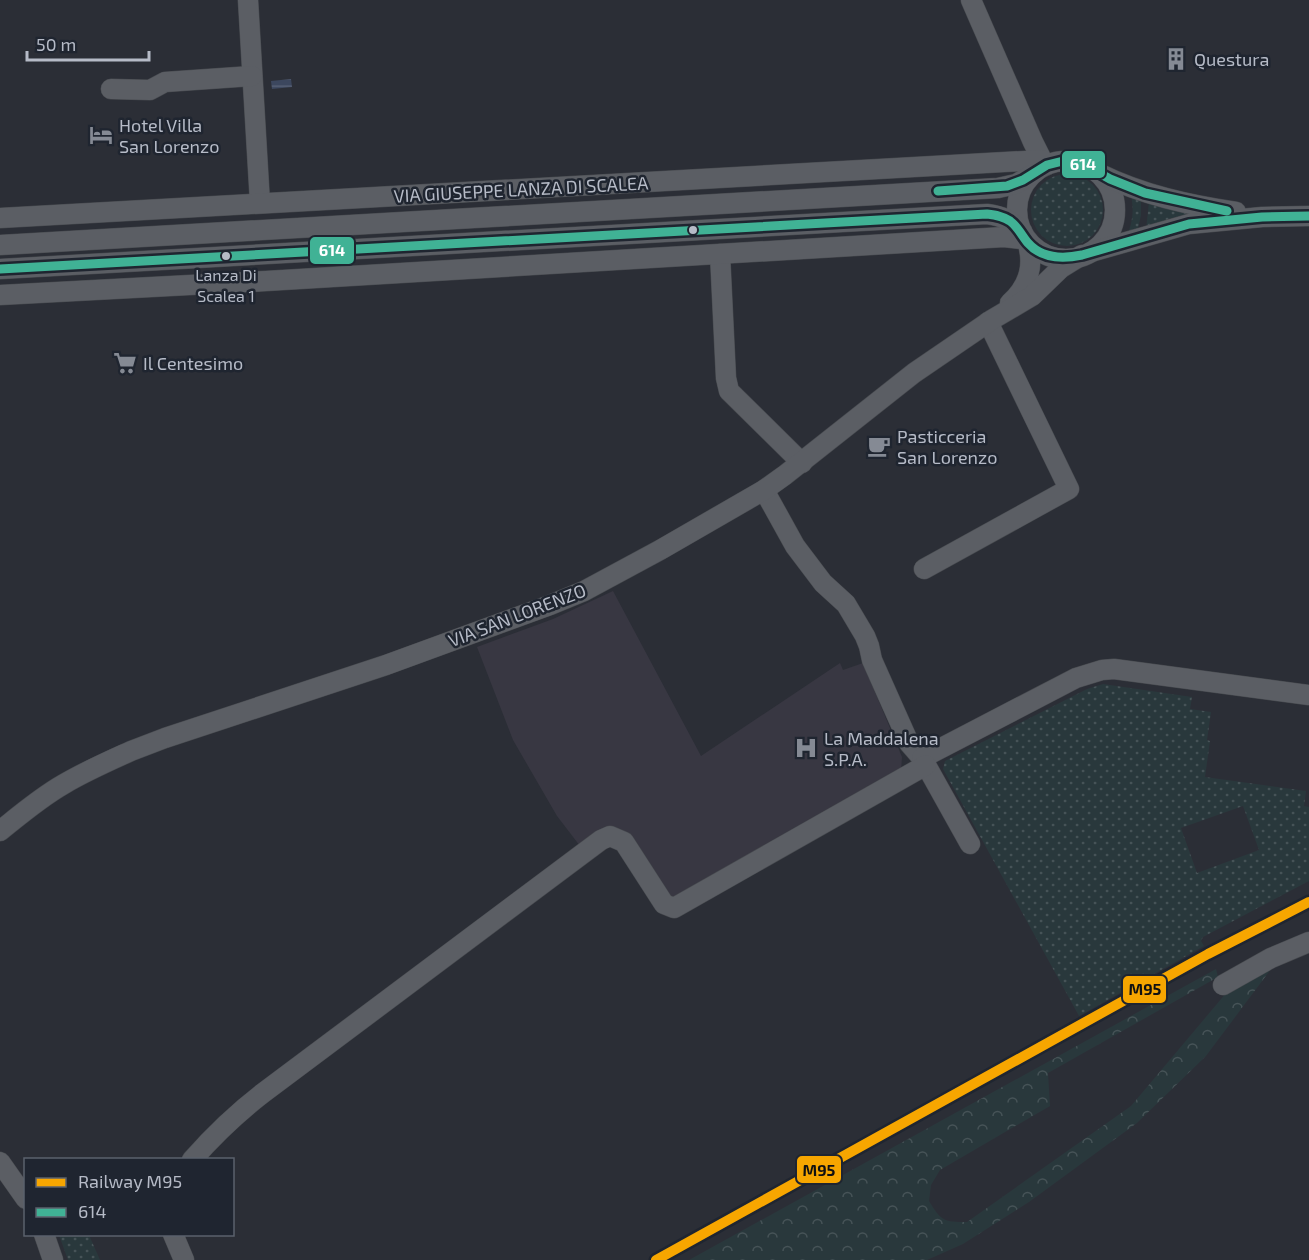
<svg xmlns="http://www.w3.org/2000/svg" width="1309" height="1260" viewBox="0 0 1309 1260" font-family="'Exo 2',sans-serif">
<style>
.medical{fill:#383742}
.grass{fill:url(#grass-dots);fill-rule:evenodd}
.forest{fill:url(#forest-crowns)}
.water{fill:url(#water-rules)}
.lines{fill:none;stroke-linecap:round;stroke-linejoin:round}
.minor-casing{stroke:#474a4f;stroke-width:21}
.minor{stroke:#5b5e64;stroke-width:20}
.bus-1-casing{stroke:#1f2530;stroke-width:14}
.bus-1{stroke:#40b295;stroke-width:9}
.rail-1-casing{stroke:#1f2530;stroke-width:15}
.rail-1{stroke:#f7a600;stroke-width:10}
.bus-dot{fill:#b6bbc7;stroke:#1f2530;stroke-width:2}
.labels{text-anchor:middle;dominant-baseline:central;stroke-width:5;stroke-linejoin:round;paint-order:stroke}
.bus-label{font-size:16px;fill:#b6bbc7;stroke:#1f2530}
.poi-label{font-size:18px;fill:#b6bbc7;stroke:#1f2530;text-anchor:start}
.street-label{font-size:18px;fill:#b6bbc7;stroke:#1f2530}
.line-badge{stroke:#1f2530;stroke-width:2}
.badge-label{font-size:16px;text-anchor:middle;font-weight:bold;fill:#fff}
.pale-badge-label{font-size:16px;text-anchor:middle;font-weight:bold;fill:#111}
</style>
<defs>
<pattern id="grass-dots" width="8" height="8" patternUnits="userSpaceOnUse" patternTransform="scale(1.5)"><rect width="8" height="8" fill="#29383c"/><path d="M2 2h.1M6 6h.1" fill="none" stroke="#465357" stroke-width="1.8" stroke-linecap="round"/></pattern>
<pattern id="forest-crowns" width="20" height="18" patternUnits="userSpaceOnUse" patternTransform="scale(1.5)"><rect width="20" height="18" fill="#29383c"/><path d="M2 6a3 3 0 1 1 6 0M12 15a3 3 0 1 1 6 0" fill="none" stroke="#465357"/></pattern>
<pattern id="water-rules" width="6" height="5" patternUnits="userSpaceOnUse" patternTransform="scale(1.5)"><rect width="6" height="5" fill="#3c475e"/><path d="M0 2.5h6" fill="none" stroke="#566074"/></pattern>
</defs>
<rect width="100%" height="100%" fill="#2b2e36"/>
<!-- medical -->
<path class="medical" d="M613,591L701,756L840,663L843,670L863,663L902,757L901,771L675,900L668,897L629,836L580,846L557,816L513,740L477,647L553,619Z"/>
<!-- grass -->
<g class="grass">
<circle cx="1067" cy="210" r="36"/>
<path d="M1131,195L1141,200V215L1137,233L1127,236C1133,221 1134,210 1131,195Z"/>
<path d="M1149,202L1200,212L1146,230Z"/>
<path d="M1103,684L1192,697L1190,709L1211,712L1207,740L1210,741L1205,777L1306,791L1304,806L1309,807V881L1203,937L1201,941L1204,946L1079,1016L943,769L945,761L1087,689ZM1243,806L1259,850L1197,873L1181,828Z"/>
<path d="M59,1235H89L100,1260H68Z"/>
</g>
<!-- forest -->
<path class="forest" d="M1277,961L1206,1056L1137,1123L1029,1202L963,1244L927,1260H689L1216,969L1218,977L1048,1073L1050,1106L940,1170L931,1185L929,1201C941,1221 944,1222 967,1222L1131,1106L1227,992Z"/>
<!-- water -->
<path class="water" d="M291,79L292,87L272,89L271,81Z"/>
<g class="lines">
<!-- minor casing -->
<g class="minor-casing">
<g id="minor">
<path d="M248,0L260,203"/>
<path d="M971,0L1033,142L1042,160L1047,165"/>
<path d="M111,89L150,90L165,82L252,76"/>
<circle cx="1066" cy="210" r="49"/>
<path d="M1100,174C1143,195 1189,205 1236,212"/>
<path d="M0,218L1042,160"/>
<path d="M0,245L998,188L1016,184L1033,174"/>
<path d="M1091,252L1189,224L1262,217L1309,216"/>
<path d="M720,254L726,378L729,391L802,463"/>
<path d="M0,269L987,214C1002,216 1011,220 1022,231"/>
<path d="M0,295L266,281L1004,237L1021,239L1027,241C1035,265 1028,287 1010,303"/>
<path d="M764,490L795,546L823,583L846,604L865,636L869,646L872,660L909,743L922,758"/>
<path d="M924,569L1069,489L988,322"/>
<path d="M0,831C21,814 41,797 64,784C86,771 109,761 131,751L165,738L386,665L550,605L584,591L660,550L764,490L785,475L914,373L993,319L1032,296L1061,268L1082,255"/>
<path d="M970,844L922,758L1076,678L1102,670L1114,669L1309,695"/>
<path d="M1223,985L1271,958L1309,942"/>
<path d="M192,1160C214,1135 237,1113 263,1093L601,840L610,836L624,842L664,904L674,908L926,765"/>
<path d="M0,1162L26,1199"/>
<path d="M44,1234L53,1260"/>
<path d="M173,1234L184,1260"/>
</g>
</g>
<!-- minor -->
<use href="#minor" class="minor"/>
<!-- bus-1 casing -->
<g class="bus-1-casing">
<g id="bus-1">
<path d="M938,191L1007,186L1023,180L1047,165L1063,161H1070L1083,164L1110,179L1145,193L1227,211"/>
<path d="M0,269L987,214C995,215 1003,216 1010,221C1018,227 1022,236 1028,243C1042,259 1063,259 1082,255L1189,224L1262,217L1309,216"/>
</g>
</g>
<!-- bus-1 -->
<use href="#bus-1" class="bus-1"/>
<!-- rail-1 casing -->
<g class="rail-1-casing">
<path id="rail-1" d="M656,1260L1208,954L1309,902"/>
</g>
<!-- rail-1 -->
<use href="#rail-1" class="rail-1"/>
</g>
<!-- icons -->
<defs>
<g id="building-bare" transform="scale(1.8)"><path d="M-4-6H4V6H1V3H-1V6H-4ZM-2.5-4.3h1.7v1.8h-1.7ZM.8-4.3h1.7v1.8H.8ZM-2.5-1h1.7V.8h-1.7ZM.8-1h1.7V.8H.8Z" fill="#858a94" stroke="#1f2530" stroke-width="2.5" paint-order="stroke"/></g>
<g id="hotel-bare" transform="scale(1.8)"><path d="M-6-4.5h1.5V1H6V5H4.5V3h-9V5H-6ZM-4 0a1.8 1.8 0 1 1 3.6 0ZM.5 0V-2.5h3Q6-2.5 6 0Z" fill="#858a94" stroke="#1f2530" stroke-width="2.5" paint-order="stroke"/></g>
<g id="supermarket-bare" transform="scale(1.8)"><path d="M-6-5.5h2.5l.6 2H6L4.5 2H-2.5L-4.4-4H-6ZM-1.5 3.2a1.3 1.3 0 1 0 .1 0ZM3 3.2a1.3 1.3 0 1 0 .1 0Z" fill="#858a94" stroke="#1f2530" stroke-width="2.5" paint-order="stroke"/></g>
<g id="cafe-bare" transform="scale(1.8)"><path d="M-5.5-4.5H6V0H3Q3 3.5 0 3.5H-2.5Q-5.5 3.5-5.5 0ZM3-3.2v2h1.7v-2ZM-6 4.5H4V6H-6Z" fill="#858a94" stroke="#1f2530" stroke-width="2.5" paint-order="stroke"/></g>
<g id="hospital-bare" transform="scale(1.8)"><path d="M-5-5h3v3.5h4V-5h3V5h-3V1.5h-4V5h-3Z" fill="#858a94" stroke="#1f2530" stroke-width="2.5" paint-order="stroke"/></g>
</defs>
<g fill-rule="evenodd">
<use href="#building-bare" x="1176" y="59"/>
<use href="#hotel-bare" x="101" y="135"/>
<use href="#supermarket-bare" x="125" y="363"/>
<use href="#cafe-bare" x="879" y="446"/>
<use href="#hospital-bare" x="806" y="748"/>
</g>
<!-- markers -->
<g class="bus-dot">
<circle cx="693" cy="230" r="5"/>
<circle cx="226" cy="256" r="5"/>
</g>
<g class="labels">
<!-- bus labels -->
<g class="bus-label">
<text x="226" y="274">Lanza Di<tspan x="226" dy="21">Scalea 1</tspan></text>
</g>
<!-- poi labels -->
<g class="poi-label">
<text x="1194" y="59">Questura</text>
<text x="119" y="125">Hotel Villa<tspan x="119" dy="21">San Lorenzo</tspan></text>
<text x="143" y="363">Il Centesimo</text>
<text x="897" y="436">Pasticceria<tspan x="897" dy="21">San Lorenzo</tspan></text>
<text x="824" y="738">La Maddalena<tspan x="824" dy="21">S.P.A.</tspan></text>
</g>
<!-- street labels -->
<g class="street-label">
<text transform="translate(521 189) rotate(-3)">VIA GIUSEPPE LANZA DI SCALEA</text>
<text transform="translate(517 615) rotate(-21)">VIA SAN LORENZO</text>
</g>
</g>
<g class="line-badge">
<rect x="1061" y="150" width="45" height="29" rx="6" fill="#40b295"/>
<rect x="309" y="236" width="46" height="29" rx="6" fill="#40b295"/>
<rect x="1122" y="975" width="45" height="29" rx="6" fill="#f7a600"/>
<rect x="796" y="1155" width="46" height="29" rx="6" fill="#f7a600"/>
</g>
<g class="badge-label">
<text x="1083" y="170">614</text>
<text x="332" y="256">614</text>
</g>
<g class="pale-badge-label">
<text x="1145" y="995">M95</text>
<text x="819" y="1176">M95</text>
</g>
<!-- legend -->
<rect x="24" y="1158" width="210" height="78" fill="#1f2530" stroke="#5b616c" stroke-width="1.5"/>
<rect x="36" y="1178" width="30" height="9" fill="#f7a600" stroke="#5b616c" stroke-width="1.5"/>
<text x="78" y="1188" font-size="18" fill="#b6bbc7">Railway M95</text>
<rect x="36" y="1208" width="30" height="9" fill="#40b295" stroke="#5b616c" stroke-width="1.5"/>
<text x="78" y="1218" font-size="18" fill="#b6bbc7">614</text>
<!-- scale -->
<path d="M27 51v9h122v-9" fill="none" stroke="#b6bbc7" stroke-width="3"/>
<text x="36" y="51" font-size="18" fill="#b6bbc7" stroke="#1f2530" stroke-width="4.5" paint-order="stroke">50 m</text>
</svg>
